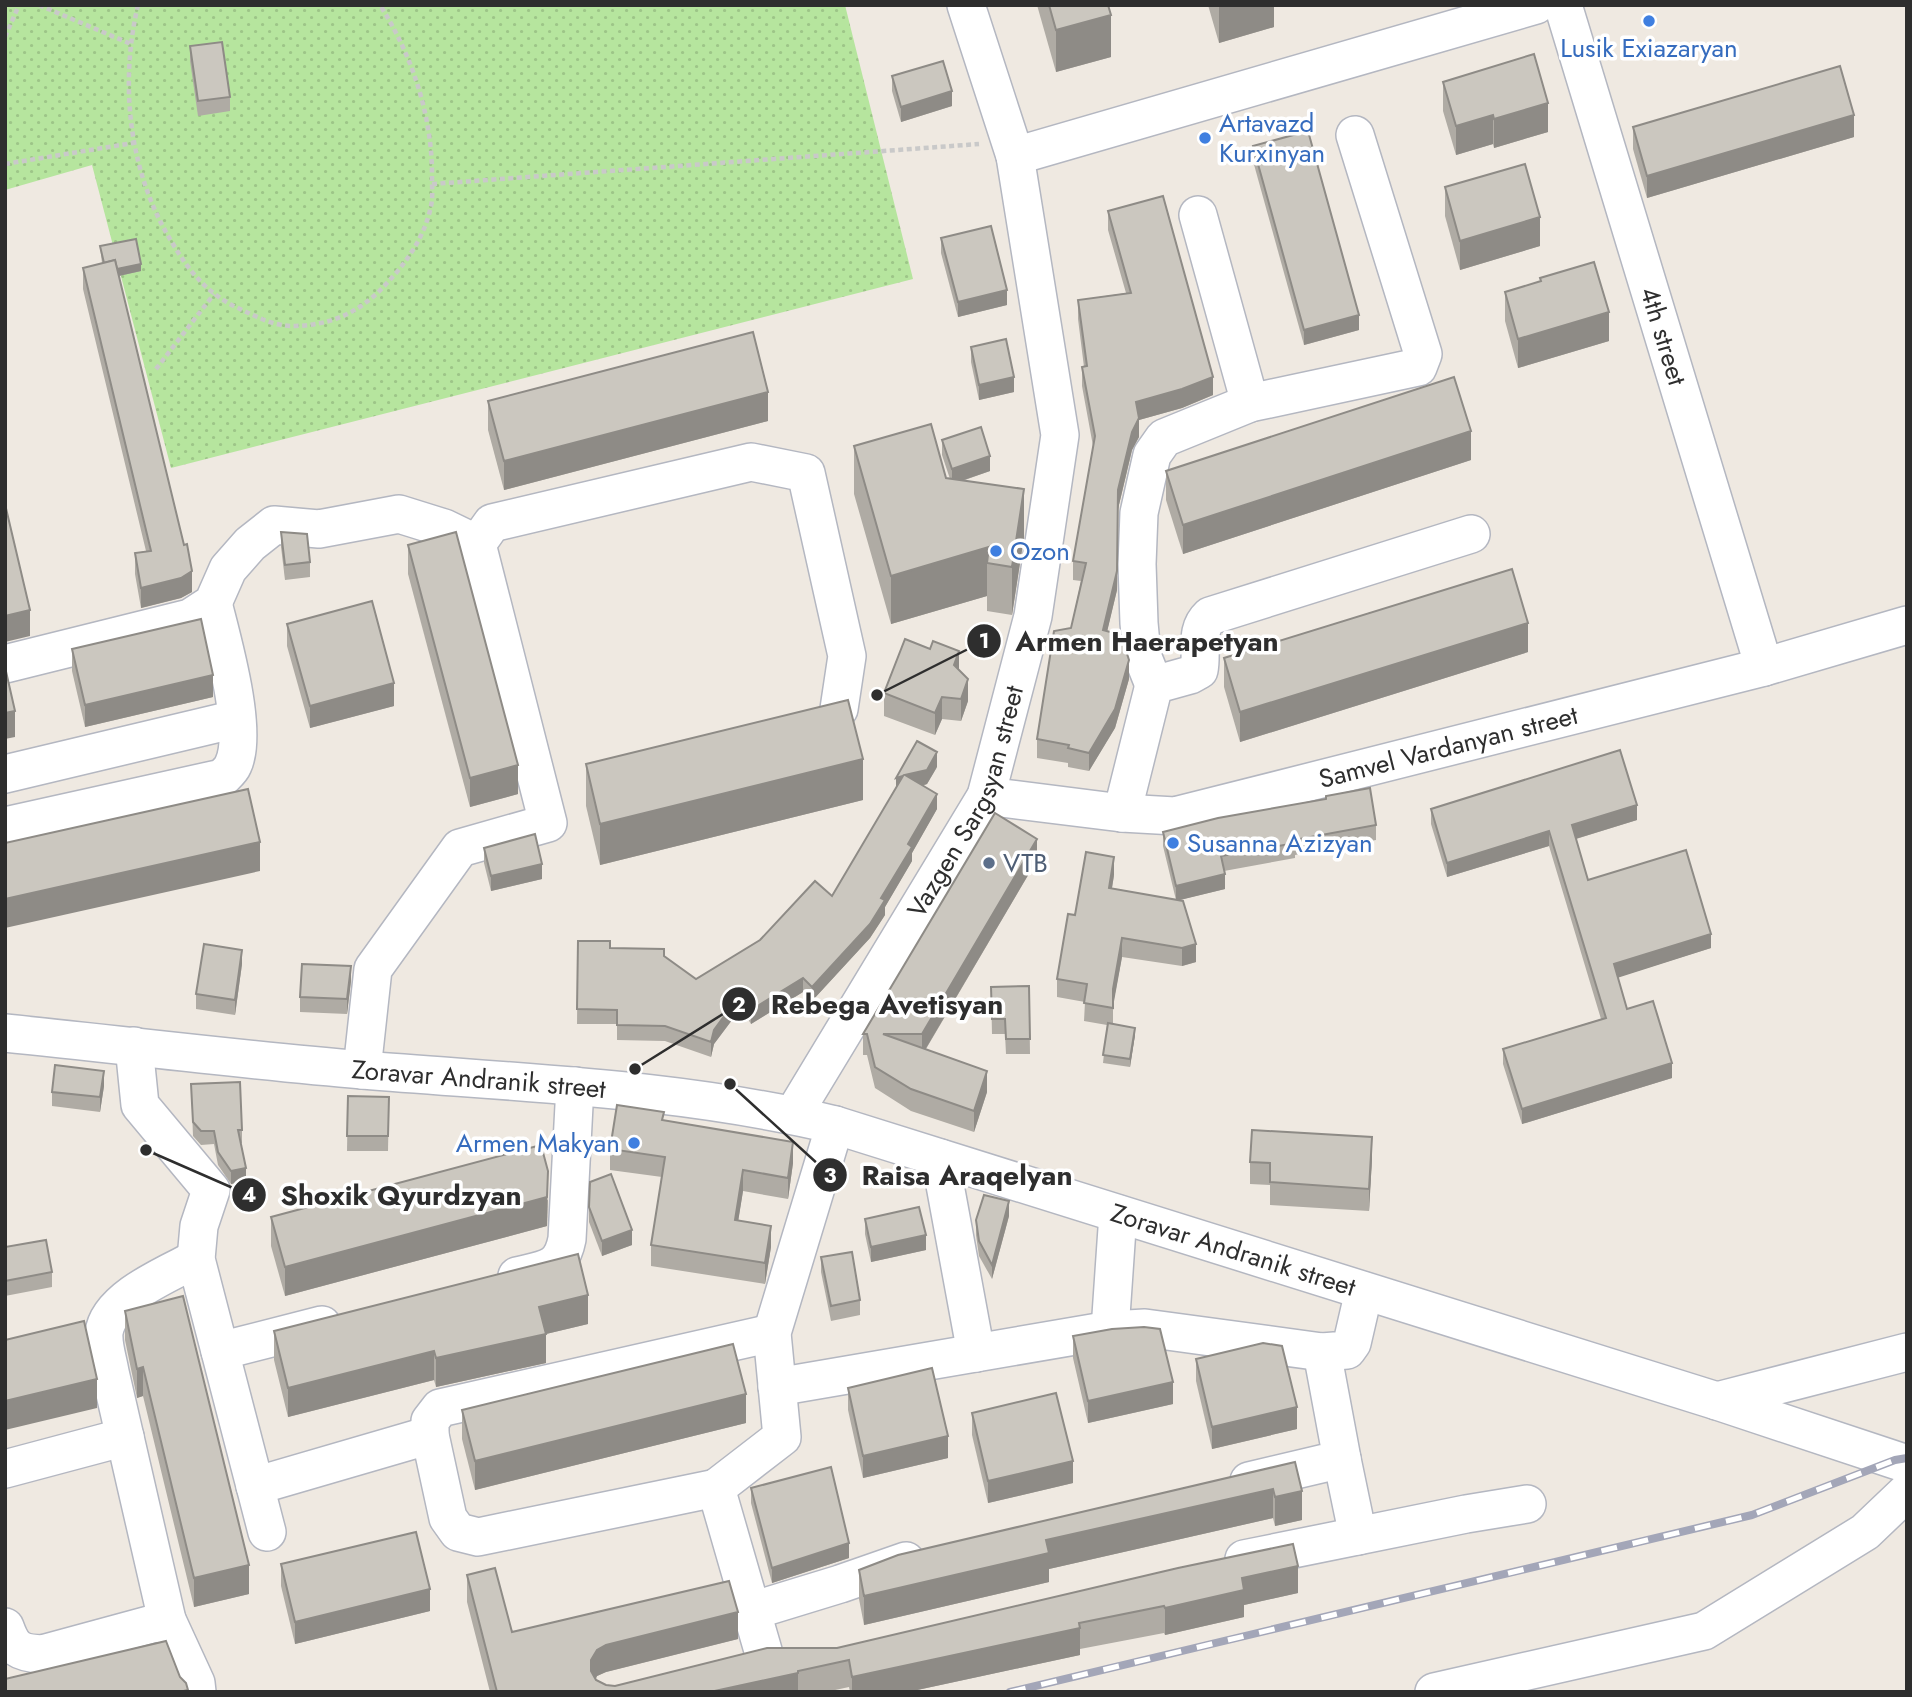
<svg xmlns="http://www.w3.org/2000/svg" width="1912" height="1697" viewBox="0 0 1912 1697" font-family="Jost,sans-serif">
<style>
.park{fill:url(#park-dots)}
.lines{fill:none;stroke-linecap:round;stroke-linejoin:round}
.minor-casing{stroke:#b4b7c1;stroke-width:40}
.path{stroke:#c9c9c9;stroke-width:4.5;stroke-dasharray:5 3.5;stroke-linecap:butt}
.minor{stroke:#fff;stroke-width:37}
.rail-casing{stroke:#a3a6b8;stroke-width:8}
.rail{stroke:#fff;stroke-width:5;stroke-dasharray:16;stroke-linecap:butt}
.wall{fill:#afaba4}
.shaded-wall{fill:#8e8b86}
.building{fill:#cbc7bf;stroke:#8e8b86;stroke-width:2}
.shop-dot{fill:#3f7fe0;stroke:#fff;stroke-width:2.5}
.service-dot{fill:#5c6f8a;stroke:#fff;stroke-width:2.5}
.labels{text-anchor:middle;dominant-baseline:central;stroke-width:7;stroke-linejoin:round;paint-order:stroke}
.shop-label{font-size:26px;fill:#366cbe;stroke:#fff;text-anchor:start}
.street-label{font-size:26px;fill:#2e2e2e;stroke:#fff}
.service-label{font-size:26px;fill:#4e5e75;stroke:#fff;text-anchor:start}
.leader{fill:none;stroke:#2e2e2e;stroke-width:2.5}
.callout-dot{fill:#2e2e2e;stroke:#fff;stroke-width:2.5}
.mark-label{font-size:21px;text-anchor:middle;font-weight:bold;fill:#fff}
.callout-label{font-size:28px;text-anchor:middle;font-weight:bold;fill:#2e2e2e;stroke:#fff;stroke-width:7;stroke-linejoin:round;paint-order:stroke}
</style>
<defs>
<pattern id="park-dots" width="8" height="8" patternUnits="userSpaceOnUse" patternTransform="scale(1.75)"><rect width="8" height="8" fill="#b6e59e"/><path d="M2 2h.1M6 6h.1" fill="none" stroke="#9dc588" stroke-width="1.8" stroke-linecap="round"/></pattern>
</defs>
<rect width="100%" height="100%" fill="#efe9e1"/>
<!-- park -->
<path class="park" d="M5,5H845L913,279L171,468L92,165L5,190Z"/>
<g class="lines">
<!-- minor casing -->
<g class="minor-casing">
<g id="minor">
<path id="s1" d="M1563,5L1764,667"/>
<path d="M1015,156L1536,5"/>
<path d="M1198,215L1250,403"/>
<path d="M5,664L190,618L213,603L228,569L250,544L274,525L319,529L399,514L444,528L477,544"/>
<path d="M1154,685L1142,655L1139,623L1137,564L1139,513L1152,455L1164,438L1250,403L1418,367L1423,354L1355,135"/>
<path d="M5,774L236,719"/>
<path id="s2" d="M986,796L1122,813L1175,816L1764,667L1907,625"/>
<path d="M1122,813L1154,685L1190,675L1199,670C1203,650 1194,631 1210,616L1471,534"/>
<path d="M5,826L222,778C226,774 231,770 233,765C249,732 222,639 213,603"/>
<path id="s3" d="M5,1033C124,1045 243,1060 363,1070C520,1083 680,1088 835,1125L1717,1401L1907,1464"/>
<path d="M134,1046L140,1105L211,1190L199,1226L196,1259L267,1532"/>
<path d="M362,1070L373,969L460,848L548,823L477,544L492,523L751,462L806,473L847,656L839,709"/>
<path id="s4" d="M793,1115L986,796L1033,616L1060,435L1015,156L966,5"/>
<path d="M940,1158L976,1353"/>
<path d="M196,1259C168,1274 108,1298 104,1333C103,1345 108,1360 110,1372L167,1620L196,1683L197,1692"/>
<path d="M517,1276C545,1269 561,1270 567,1239L575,1086"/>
<path d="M1110,1330L1118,1214"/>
<path d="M220,1351L322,1325"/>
<path d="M777,1387L1110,1330L1145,1328L1322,1352L1347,1350L1352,1343L1364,1291"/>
<path d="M1717,1401L1907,1352"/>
<path d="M1342,1459L1358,1536"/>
<path d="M5,1469L125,1437"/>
<path d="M1249,1481L1342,1459L1322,1352"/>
<path d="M255,1486L430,1435"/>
<path d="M716,1488L478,1537L458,1532L448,1518L430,1435V1421L440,1408L772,1333"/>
<path d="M1244,1559L1466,1514L1527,1504"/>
<path d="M752,1611L840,1584L906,1561"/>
<path d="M5,1627C13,1649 19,1653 42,1654L167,1620"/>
<path d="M764,1654L716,1488L782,1437L772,1333L835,1125"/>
<path d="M1434,1692L1704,1631L1865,1532L1907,1492"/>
</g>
</g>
<!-- path -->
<g class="path">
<path d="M39,5L131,44"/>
<path d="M138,5C119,85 129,174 173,244C190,273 209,295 240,309C257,317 276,327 295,326C333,325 362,311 387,283C407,262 425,236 431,206C433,198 432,188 432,180C433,118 413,57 380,5"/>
<path d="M5,37L19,5"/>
<path d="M5,164L133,143"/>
<path d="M432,184L979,144"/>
<path d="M156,369L214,294"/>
</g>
<!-- minor -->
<use href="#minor" class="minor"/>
<!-- rail casing -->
<g class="rail-casing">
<path id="rail" d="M1010,1692L1752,1515L1895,1460L1907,1458"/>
</g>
<!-- rail -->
<use href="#rail" class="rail"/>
</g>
<!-- wall -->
<g class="wall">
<path d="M1037,5H1108L1111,57L1056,72Z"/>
<path d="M1208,5H1274V27L1219,43Z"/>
<path d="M190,46L230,97V111L198,116L190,61Z"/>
<path d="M892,76L952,106L901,122L892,91Z"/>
<path d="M1443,82L1548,132L1494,148L1493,144L1456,155L1443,111Z"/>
<path d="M1633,127L1854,137L1647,198L1633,149Z"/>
<path d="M1253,146L1359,330L1304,345L1253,161Z"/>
<path d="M1445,187L1540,246L1460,270L1445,216Z"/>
<path d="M1108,211L1213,395L1182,408L1139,420V437L1132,450L1118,509L1117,590L1107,631L1129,679L1115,728L1089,771L1068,767V763L1037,758V739L1071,628L1081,581L1073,580V561L1093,446L1082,386V367H1084L1078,319V300L1126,293L1108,230Z"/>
<path d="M941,238L1007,305L958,317L941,253Z"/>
<path d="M100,246L141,271L119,276L192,592L181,598L141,608L135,574V553L146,551L83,289V268L102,263Z"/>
<path d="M1540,278L1609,341L1518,368L1505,321V292L1540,282Z"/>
<path d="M971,347L1014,392L979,400L971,362Z"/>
<path d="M488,401L768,421L504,490L488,430Z"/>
<path d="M942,440L990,471L962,481L1024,537L1012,615L987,611V596L891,624L854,494V446L950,479L942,455Z"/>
<path d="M1471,460L1183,554L1166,500V471Z"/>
<path d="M281,532L310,562V577L285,580L281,547Z"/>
<path d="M408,545L518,794L470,807L408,574Z"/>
<path d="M287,624L394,706L310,728L287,646Z"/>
<path d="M72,649L213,697L85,727L72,671Z"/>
<path d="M1528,652L1240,742L1224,687V658Z"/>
<path d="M959,671L968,701L961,721L942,719L935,735L884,716V693Z"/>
<path d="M586,764L863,800L600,865L586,806Z"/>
<path d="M937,767L927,784L923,786L937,809L912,853V861L885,907V915L870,938L812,1001L803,992L751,1024L741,1008L714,1044L711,1057L665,1041L617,1040V1024H577L578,941L610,948L664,956L696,979L832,896Z"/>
<path d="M1431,809L1637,820L1576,839L1588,880L1711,948L1618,977L1627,1009L1672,1078L1522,1124L1503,1064V1049L1601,1019L1549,846L1447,877L1431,824Z"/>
<path d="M1376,825V840L1295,855V858L1224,871L1225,889L1179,900L1196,962L1182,966L1122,957L1113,1004V1024L1135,1035L1130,1067L1103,1063L1107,1025L1084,1021L1085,1002L1057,997V979L1075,915L1114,875L1112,888L1176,900L1163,846V832Z"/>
<path d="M484,848L542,879L491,891L484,863Z"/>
<path d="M1037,860L926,1049L987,1092L974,1132L911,1111L875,1088L867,1055H863V1034Z"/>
<path d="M242,964L235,1015L196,1009V994Z"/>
<path d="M351,981L347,1014L300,1012V997Z"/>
<path d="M1029,986L1030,1054H1006L1005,1034H992L991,987Z"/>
<path d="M191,1084L242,1130V1143H241L246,1181L231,1184L218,1165L214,1144L201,1145L193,1136Z"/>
<path d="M104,1086L100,1112L52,1106V1092Z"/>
<path d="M348,1096L389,1097L388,1151H347Z"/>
<path d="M664,1120L793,1163L788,1199L743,1191L738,1221L771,1247L765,1284L651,1266V1245L662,1177L610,1170V1149Z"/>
<path d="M1372,1159L1369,1211L1270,1205V1185L1250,1184V1162Z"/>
<path d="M548,1200L547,1226L285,1296L271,1246V1217Z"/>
<path d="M589,1207L632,1245L602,1256L589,1222Z"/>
<path d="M1009,1216L992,1279L979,1256L976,1235V1220Z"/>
<path d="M865,1219L926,1250L871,1262L865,1234Z"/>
<path d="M5,1247L52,1272V1287L5,1296Z"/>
<path d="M821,1257L860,1300V1315L831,1321L821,1272Z"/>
<path d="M125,1311L249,1594L194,1607L143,1396L137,1398L125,1340Z"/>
<path d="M588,1324L546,1334V1363L436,1387L434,1380L288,1417L274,1360V1331Z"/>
<path d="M1073,1336L1173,1404L1088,1423L1073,1358Z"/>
<path d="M1196,1359L1297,1429L1212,1449L1196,1381Z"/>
<path d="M848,1388L948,1458L863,1478L848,1410Z"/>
<path d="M462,1410L746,1423L475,1490L462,1439Z"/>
<path d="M972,1413L1073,1483L988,1503L972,1435Z"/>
<path d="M1295,1462L1302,1520L1275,1526L1273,1518L1049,1569V1582L864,1625L859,1599V1570Z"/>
<path d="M751,1488L849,1558L772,1583L751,1503Z"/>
<path d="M281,1564L430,1611L295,1644L281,1586Z"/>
<path d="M1178,1568L1298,1593L1244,1605V1617L1165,1635L1164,1633L1080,1649V1655L908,1692H850L849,1687L826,1692H490L467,1602V1575L512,1632L738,1639L606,1672L597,1676L596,1679L606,1685L615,1686L837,1648Z"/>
</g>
<!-- shaded-wall -->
<g class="shaded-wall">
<path d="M1219,5H1274V27L1219,43Z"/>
<path d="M1111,15V57L1056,72V30Z"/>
<path d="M952,91V106L901,122V107Z"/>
<path d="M1548,103V132L1494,148V119Z"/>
<path d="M1493,115V144L1456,155V126Z"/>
<path d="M1854,115V137L1647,198V176Z"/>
<path d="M1540,217V246L1460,270V241Z"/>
<path d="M141,264V271L105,279V271Z"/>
<path d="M1007,290V305L958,317V302Z"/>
<path d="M1609,312V341L1518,368V339Z"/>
<path d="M1359,315V330L1304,345V330Z"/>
<path d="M1014,377V392L979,400V385Z"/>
<path d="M1213,377V395L1182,408L1139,420V437L1132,450L1118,509L1117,590L1103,649V630L1118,490L1136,402Z"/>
<path d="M768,392V421L504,490V461Z"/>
<path d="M1471,431V460L1183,554V525Z"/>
<path d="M990,456V471L952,484V469Z"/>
<path d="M1024,489V537L1012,615V567Z"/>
<path d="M989,547L987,563V596L891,624V576Z"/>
<path d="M192,571V592L181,598L141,608V588Z"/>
<path d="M30,610V636L5,642V616Z"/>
<path d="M1528,623V652L1240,742V712Z"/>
<path d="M959,651V673L954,665Z"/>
<path d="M1129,660V679L1115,728L1089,771V753Z"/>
<path d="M213,675V697L85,727V705Z"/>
<path d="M968,679V701L961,721V699Z"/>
<path d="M394,683V706L310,728V706Z"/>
<path d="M942,697V719L935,735V713Z"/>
<path d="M15,711V737L5,739V713Z"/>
<path d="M937,752V767L927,784L905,790V775Z"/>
<path d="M863,759V800L600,865V824Z"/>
<path d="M518,765V794L470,807V778Z"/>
<path d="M903,776L896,792V778Z"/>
<path d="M937,794V809L912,853V861L885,907V915L870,938L812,1001V987L881,898L908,844Z"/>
<path d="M1637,805V820L1572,840V825Z"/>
<path d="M1549,831V846L1447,877V863Z"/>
<path d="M1037,839V860L922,1055V1034Z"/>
<path d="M260,842V871L5,928V899Z"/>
<path d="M1114,857V875L1109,906V888Z"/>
<path d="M542,864V879L491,891V876Z"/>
<path d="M1225,874V889L1176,901V886Z"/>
<path d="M1711,934V948L1614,979V964Z"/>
<path d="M1122,938V957L1113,1007V989Z"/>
<path d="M1196,944V962L1182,966V948Z"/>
<path d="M242,950V964L235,1015V1000Z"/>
<path d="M351,966V981L347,1014V999Z"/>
<path d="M803,978V992L751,1024V1010Z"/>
<path d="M741,993V1008L714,1044L711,1057V1042L714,1030Z"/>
<path d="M1135,1028V1035L1130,1067V1059Z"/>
<path d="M1672,1063V1078L1522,1124V1109Z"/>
<path d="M104,1071V1086L100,1112V1097Z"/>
<path d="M987,1071V1092L974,1132V1111Z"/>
<path d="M1372,1137V1159L1369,1211V1189Z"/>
<path d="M793,1142V1163L788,1199V1178Z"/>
<path d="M246,1168V1181L231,1184V1171Z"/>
<path d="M743,1170V1191L735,1241V1220Z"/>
<path d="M548,1171L547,1226L285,1296V1267Z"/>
<path d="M1009,1201V1216L992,1279V1265Z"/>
<path d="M771,1226V1247L765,1284V1263Z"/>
<path d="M632,1230V1245L602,1256V1241Z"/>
<path d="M926,1235V1250L871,1262V1247Z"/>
<path d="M588,1295V1324L546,1334V1363L436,1387V1358L539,1307Z"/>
<path d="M434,1351V1380L288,1417V1388Z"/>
<path d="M143,1367V1396L137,1398V1369Z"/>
<path d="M97,1379V1408L5,1430V1401Z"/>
<path d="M1173,1382V1404L1088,1423V1401Z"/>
<path d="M746,1394V1423L475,1490V1461Z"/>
<path d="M1297,1407V1429L1212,1449V1427Z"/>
<path d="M948,1436V1458L863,1478V1456Z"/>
<path d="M1073,1461V1483L988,1503V1481Z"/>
<path d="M1273,1489V1518L1049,1569V1582L864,1625V1596L1046,1540Z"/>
<path d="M1302,1491V1520L1275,1526V1497Z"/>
<path d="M849,1543V1558L772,1583V1568Z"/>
<path d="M249,1565V1594L194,1607V1578Z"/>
<path d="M1298,1566V1593L1244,1605V1617L1165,1635V1608L1242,1578Z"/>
<path d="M430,1589V1611L295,1644V1622Z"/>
<path d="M738,1612V1639L606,1672L597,1676L591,1687V1660L597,1650L606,1645Z"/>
<path d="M1080,1628V1655L908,1692H852V1677Z"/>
<path d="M798,1673V1692H710Z"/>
</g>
<!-- building -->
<g class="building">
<path d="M1049,5H1108L1111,15L1056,30Z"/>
<path d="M222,42L230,97L198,101L190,46Z"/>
<path d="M1534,54L1548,103L1494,119L1493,115L1456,126L1443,82Z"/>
<path d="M943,61L952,91L901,107L892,76Z"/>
<path d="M1840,66L1854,115L1647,176L1633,127Z"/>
<path d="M1308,131L1359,315L1304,330L1253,146Z"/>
<path d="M1525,164L1540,217L1460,241L1445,187Z"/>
<path d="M1163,196L1213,377L1182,389L1136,402L1139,418L1132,432L1118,490L1117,571L1103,630L1121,635L1129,660L1115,709L1089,753L1068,748L1069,745L1037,739L1054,631L1071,628L1086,563L1073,561L1095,436L1082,367L1087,366L1078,300L1131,293L1108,211Z"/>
<path d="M991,226L1007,290L958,302L941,238Z"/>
<path d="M136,239L141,264L117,269L115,260L104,263L100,246Z"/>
<path d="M115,260L184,545L187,544L192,571L181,578L141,588L135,553L151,551L83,268Z"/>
<path d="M1594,262L1609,312L1518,339L1505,292L1541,281L1540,278Z"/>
<path d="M753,332L768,392L504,461L488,401Z"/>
<path d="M1006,339L1014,377L979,385L971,347Z"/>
<path d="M1454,377L1471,431L1183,525L1166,471Z"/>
<path d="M931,424L946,478L1024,489L1012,567L987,563L989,547L891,576L854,446Z"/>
<path d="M981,427L990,456L952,469L942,440Z"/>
<path d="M5,504L30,610L5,616Z"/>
<path d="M281,532L307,534L310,562L285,565Z"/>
<path d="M456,532L518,765L470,778L408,545Z"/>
<path d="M1512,569L1528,623L1240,712L1224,658Z"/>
<path d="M372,601L394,683L310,706L287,624Z"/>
<path d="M201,619L213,675L85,705L72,649Z"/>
<path d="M905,639L930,649L933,641L959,651L954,665L968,679L961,699L942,697L935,713L884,693Z"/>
<path d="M5,667L15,711L5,713Z"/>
<path d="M848,700L863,759L600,824L586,764Z"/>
<path d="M917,741L937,752L927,770L905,775L937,794L908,844L912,847L881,898L885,900L870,924L812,987L803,978L751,1010L741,993L714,1030L711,1042L665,1026L617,1025V1010L577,1009L578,941H610V948L664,949V956L696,979L760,940L815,881L832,896L903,776L896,778Z"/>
<path d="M1620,750L1637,805L1572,825L1588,880L1686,850L1711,934L1614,964L1627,1009L1653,1001L1672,1063L1522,1109L1503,1049L1606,1018L1549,831L1447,863L1431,809Z"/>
<path d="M1370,788L1376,825L1294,840L1295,843L1221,856L1225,874L1176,886L1163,832L1218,818L1326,799V796Z"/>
<path d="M248,789L260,842L5,899V843Z"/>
<path d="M995,813L1037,839L922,1034H883L987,1071L974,1111L911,1089L875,1067L867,1034H863Z"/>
<path d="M535,834L542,864L491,876L484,848Z"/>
<path d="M1086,852L1114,857L1109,888L1183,901L1196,944L1182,948L1122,938L1113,989V1008L1084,1003L1087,984L1057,979L1068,914L1075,915Z"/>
<path d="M204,944L242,950L235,1000L196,994Z"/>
<path d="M302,964L351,966L347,999L300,997Z"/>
<path d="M1029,986L1030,1039H1006L1005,1019H992L991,987Z"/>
<path d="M1108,1023L1135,1028L1130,1059L1103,1055Z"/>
<path d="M55,1065L104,1071L100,1097L52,1092Z"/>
<path d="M240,1082L242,1130H238L246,1168L231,1171L218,1152L214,1131H201L193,1122L191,1084Z"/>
<path d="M348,1096L389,1097L388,1136H347Z"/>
<path d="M617,1105L664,1112L662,1120L793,1142L788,1178L743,1170L735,1220L771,1226L765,1263L651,1245L665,1157L610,1149Z"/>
<path d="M1252,1130L1372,1137L1369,1189L1270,1182V1163L1250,1162Z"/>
<path d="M541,1145L548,1171L547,1197L285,1267L271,1217Z"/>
<path d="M611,1174L632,1230L602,1241L589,1207L590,1182Z"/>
<path d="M984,1195L1009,1201L992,1265L979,1241L976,1220Z"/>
<path d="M919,1207L926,1235L871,1247L865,1219Z"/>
<path d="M46,1240L52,1272L5,1281V1247Z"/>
<path d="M852,1252L860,1300L831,1306L821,1257Z"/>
<path d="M578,1254L588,1295L539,1307L546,1334L436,1358L434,1351L288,1388L274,1331Z"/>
<path d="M183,1296L249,1565L194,1578L143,1367L137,1369L125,1311Z"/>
<path d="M84,1321L97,1379L5,1401V1340Z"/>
<path d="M1144,1327L1160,1329L1173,1382L1088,1401L1073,1336L1112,1329Z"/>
<path d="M1263,1343L1282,1346L1297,1407L1212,1427L1196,1359Z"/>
<path d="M733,1344L746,1394L475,1461L462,1410Z"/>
<path d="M932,1368L948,1436L863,1456L848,1388Z"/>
<path d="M1056,1393L1073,1461L988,1481L972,1413Z"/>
<path d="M1295,1462L1302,1491L1275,1497L1273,1489L1046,1540L1049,1553L864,1596L859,1570L898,1555Z"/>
<path d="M831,1467L849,1543L772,1568L751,1488Z"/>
<path d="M416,1532L430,1589L295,1622L281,1564Z"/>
<path d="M1293,1544L1298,1566L1242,1578L1244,1590L1165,1608L1164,1606L1079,1623L1080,1628L852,1677L849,1660L798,1671V1673L710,1692H497L467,1575L495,1568L512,1632L729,1581L738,1612L606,1645L597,1650L591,1660V1671L596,1680L606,1685L615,1686L767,1648H837L1178,1568Z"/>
<path d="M166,1641L180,1677L186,1683L188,1690L179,1692H5V1679Z"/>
</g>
<!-- markers -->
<g class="shop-dot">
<circle cx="1649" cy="21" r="7"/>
<circle cx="1205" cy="138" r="7"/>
<circle cx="996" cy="551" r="7"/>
<circle cx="1173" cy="843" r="7"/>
<circle cx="634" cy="1143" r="7"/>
</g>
<circle class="service-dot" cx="989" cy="863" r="7"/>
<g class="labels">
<!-- shop labels -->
<g class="shop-label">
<text x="1649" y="48" text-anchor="middle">Lusik Exiazaryan</text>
<text x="1219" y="123">Artavazd<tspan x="1219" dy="30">Kurxinyan</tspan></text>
<text x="1010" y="551">Ozon</text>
<text x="1187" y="843">Susanna Azizyan</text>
<text x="620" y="1143" text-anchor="end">Armen Makyan</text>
</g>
<!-- street labels -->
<g class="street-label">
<text stroke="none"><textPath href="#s1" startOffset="346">4th street</textPath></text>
<text stroke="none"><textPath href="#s2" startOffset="472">Samvel Vardanyan street</textPath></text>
<text stroke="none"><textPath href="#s4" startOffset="360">Vazgen Sargsyan street</textPath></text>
<text stroke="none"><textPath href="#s3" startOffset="476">Zoravar Andranik street</textPath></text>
<text stroke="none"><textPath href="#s3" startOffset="1253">Zoravar Andranik street</textPath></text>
</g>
<!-- service labels -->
<g class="service-label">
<text x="1003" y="863">VTB</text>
</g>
</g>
<!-- callouts -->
<path class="leader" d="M877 695L984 641M635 1069L739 1004M730 1084L830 1175M146 1150L249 1195"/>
<g class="callout-dot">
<circle cx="877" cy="695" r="7"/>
<circle cx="635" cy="1069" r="7"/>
<circle cx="730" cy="1084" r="7"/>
<circle cx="146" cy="1150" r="7"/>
<circle cx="984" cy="641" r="18"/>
<circle cx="739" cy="1004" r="18"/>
<circle cx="830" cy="1175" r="18"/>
<circle cx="249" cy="1195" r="18"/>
</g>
<g class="mark-label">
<text x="984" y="648">1</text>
<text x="739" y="1012">2</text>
<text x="830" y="1183">3</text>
<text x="249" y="1202">4</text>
</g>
<g class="callout-label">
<text x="1147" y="651">Armen Haerapetyan</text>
<text x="887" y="1014">Rebega Avetisyan</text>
<text x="967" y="1185">Raisa Araqelyan</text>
<text x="401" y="1205">Shoxik Qyurdzyan</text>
</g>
<!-- border -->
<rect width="1912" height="1697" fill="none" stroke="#2e2e2e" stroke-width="14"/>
</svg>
